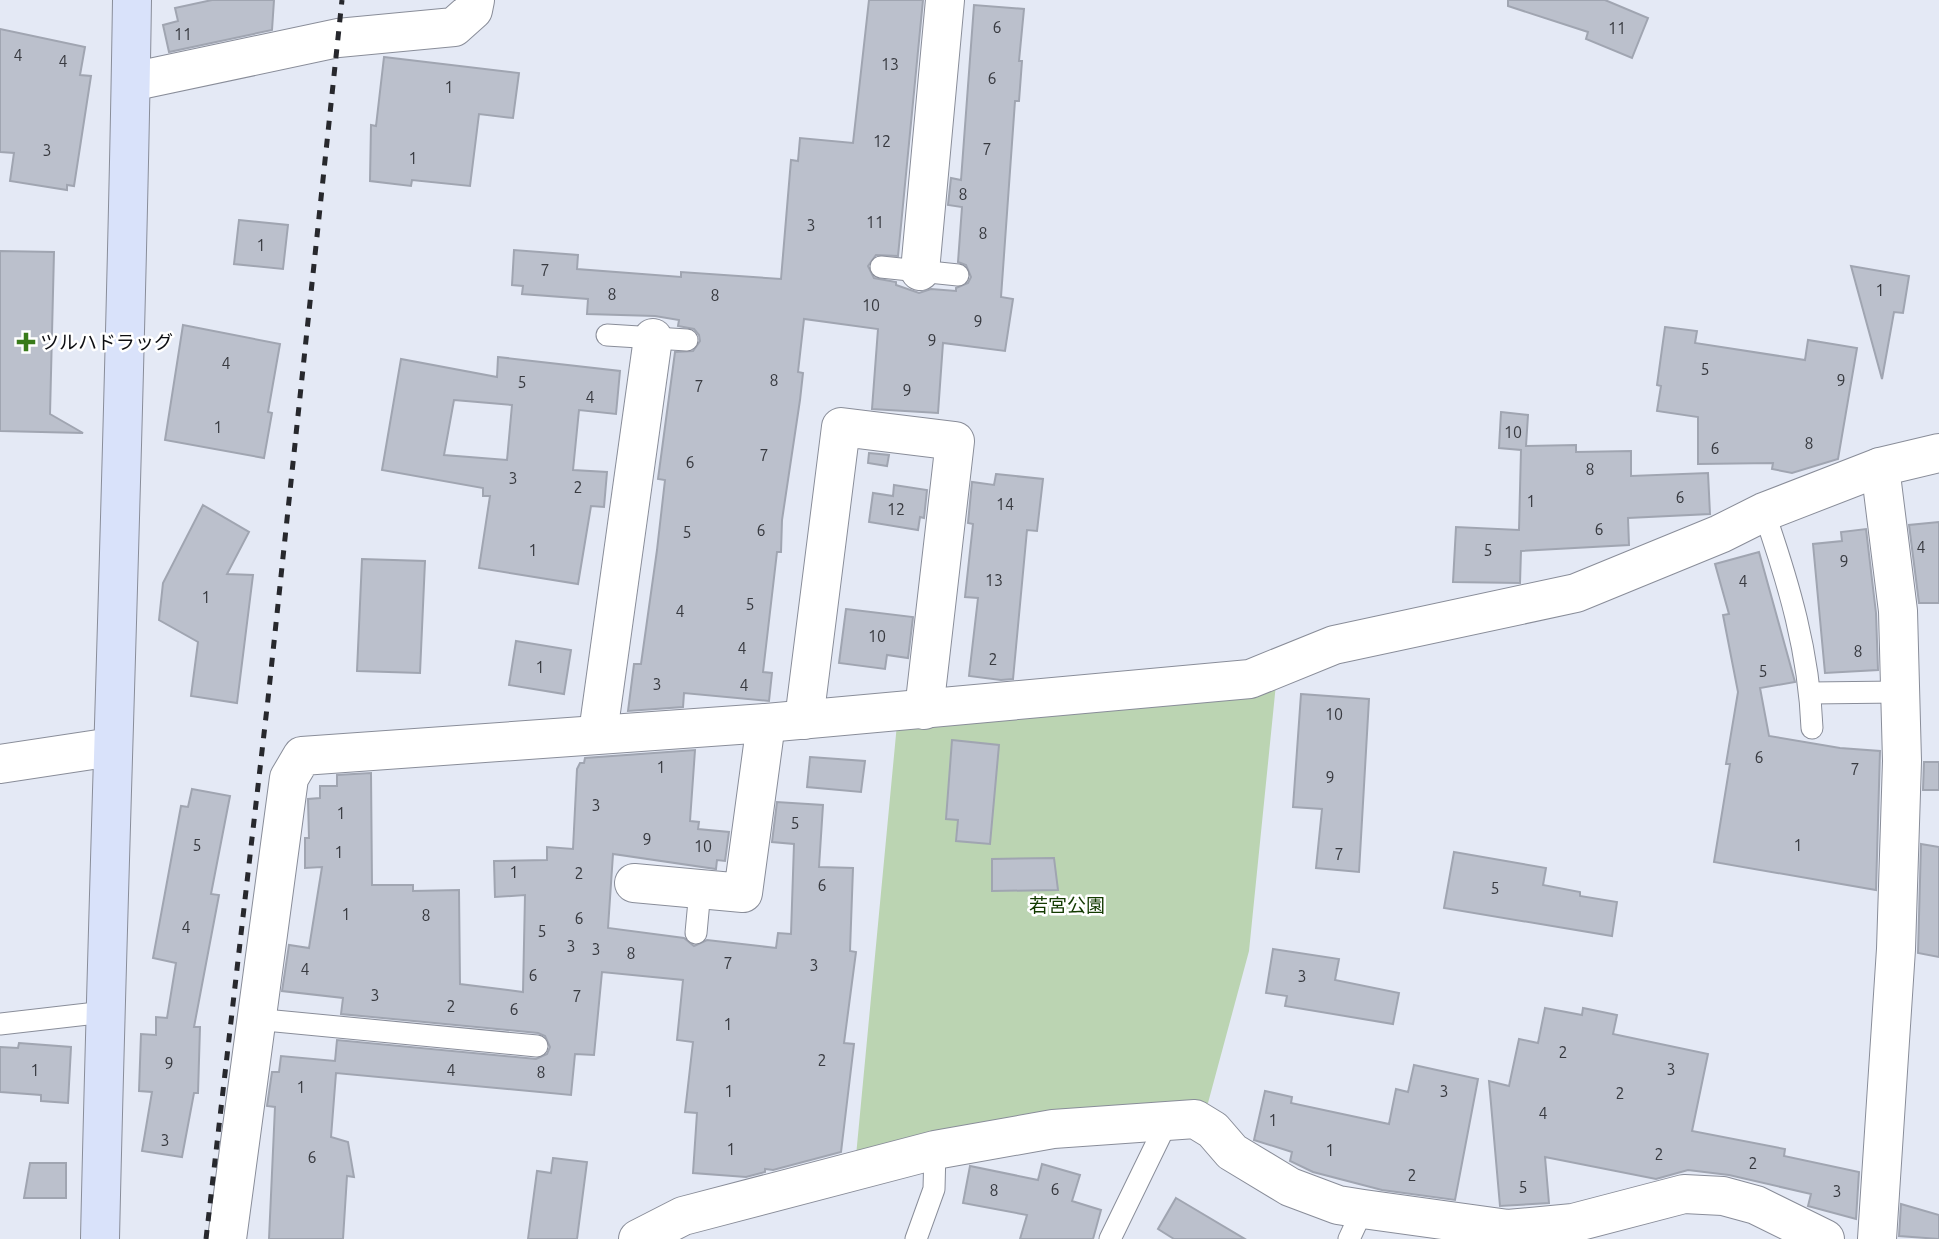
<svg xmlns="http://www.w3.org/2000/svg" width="1939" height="1239" viewBox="0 0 1939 1239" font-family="Ubuntu,'Noto Sans JP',sans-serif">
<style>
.green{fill:#bbd4b2}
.building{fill:#bbc0cc;stroke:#a0a5b1;stroke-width:2;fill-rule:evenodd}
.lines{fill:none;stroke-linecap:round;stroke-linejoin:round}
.lane-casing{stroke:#898d99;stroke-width:23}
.street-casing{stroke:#898d99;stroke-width:40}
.secondary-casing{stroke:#898d99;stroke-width:40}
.lane{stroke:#fff;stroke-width:21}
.street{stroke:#fff;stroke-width:38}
.secondary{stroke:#d9e2fa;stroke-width:38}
.rail{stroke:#27282d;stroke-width:5;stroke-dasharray:9 9;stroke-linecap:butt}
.poi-dot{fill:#397b1a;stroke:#fff;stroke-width:2.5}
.labels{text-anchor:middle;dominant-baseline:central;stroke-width:5;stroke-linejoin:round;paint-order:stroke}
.number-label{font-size:16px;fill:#383a40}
.poi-label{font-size:19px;fill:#0d0e12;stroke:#fff;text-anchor:start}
.park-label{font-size:19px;fill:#133a00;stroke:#fff}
</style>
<rect width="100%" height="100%" fill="#e4e9f5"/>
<!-- green -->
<path class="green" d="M1276,684L1249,951L1208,1103L1142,1109L856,1156L897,724Z"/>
<!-- building -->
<g class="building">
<path d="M212,0H274L272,30L169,52L163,25L178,21L175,8Z"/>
<path d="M869,0H923L898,256L876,255L868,266L874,278L896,282V285L919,293L931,289L956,291V288L968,283L971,277L966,265L958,262L962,207L948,205L951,178L961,180L974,5L1024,9L1019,61H1022L1019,101H1015L1001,297L1013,299L1005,351L943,343L938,413L872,409L878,329L804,319L798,372L803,373L800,400L782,520L781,552H777L763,672L772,673L769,701L684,693L683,707L628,711L634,664H641L657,550L665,480L658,479L675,352L693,351L700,341L699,335L694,329L678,326L679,320L655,316L587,314L588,299L522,294L523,286L512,285L514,250L578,255L577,269L681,277V272L781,279L791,160L798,161L800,138L853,143Z"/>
<path d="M1508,0H1605L1648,18L1632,58L1586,39L1588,32L1508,6Z"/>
<path d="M0,29L85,47L80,75L91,76L74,186L67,185V190L10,181L14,153L0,152Z"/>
<path d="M384,57L519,73L513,118L479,114L470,186L412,180L411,186L370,181L371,125L376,126Z"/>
<path d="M239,220L288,225L283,269L234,264Z"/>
<path d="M0,251L54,252L50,414L83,433L0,431Z"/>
<path d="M1851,266L1909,276L1903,313L1894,312L1882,379Z"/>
<path d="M183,325L280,344L268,412L272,413L264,458L165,440Z"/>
<path d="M1665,327L1697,331L1695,343L1805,360L1808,340L1857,348L1838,459L1792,473L1772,469L1773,463L1698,464V417L1657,411L1661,386L1657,385Z"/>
<path d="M498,357L620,371L616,414L579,410L573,470L607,472L604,507L591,506L578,584L479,568L490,496H483V488L382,470L401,359L497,377ZM454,400L512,405L507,460L444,455Z"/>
<path d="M1501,412L1528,415L1526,446L1576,445V452L1631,451V476L1708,473L1710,514L1628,518L1629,545L1521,551L1520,583L1453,582L1456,527L1519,530L1521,450L1499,448Z"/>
<path d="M869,453L889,455L887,466L868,463Z"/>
<path d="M996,474L1043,479L1037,531L1027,530L1013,679L1001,680L969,676L978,598L965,597L973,524L968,523L972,482L994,485Z"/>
<path d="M894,485L927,490L924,518L920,517L918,530L869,522L873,493L893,496Z"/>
<path d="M203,505L249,532L227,574L253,575L237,703L191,696L198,642L159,620L163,583Z"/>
<path d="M1939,522V603H1919L1909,525Z"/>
<path d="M1866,529L1876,613L1878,670L1825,673L1813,544L1842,541L1841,532Z"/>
<path d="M1759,552L1795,682L1760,688L1769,736L1840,748L1880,751L1876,890L1714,862L1730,764H1726L1738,692L1723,615L1729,614L1715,564Z"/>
<path d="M362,559L425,561L420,673L357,671Z"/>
<path d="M846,609L913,617L908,658L887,655L885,669L839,663Z"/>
<path d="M516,641L571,650L564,694L509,685Z"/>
<path d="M1301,694L1369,699L1359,872L1316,868L1322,809L1293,807Z"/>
<path d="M952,740L999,745L990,844L956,841L958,820L946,819Z"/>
<path d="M695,750L690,821L699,822L698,829L729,832L725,861L717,860L716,869L613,854L608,928L684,938L694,946L707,940L776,948L778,933L791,934L794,844L772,842L777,802L823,805L819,867L853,868L850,951L856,952L844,1043L854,1044L841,1152L773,1170L765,1169V1172L746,1177L693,1173L697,1113L685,1112L693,1042L677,1040L683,980L602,972L594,1055L575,1054L571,1095L336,1073L331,1137L348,1142L354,1177L347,1176L343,1239H269L275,1107L267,1106L272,1072H279L281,1056L335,1061L337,1040L536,1059L547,1054L550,1047L545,1036L538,1033L341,1014L343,998L282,991L289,945L309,948L322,867L305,868V838H309L308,799L320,798V786H337V775L371,773L372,885H413V891L459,890L460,984L523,992L525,895L495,897L494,861L547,860V847L573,849L577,769L580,763H584L585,758Z"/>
<path d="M810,757L865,761L861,792L807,787Z"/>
<path d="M1924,762H1939V790H1923Z"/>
<path d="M192,789L230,796L211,894L219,895L194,1027H200L198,1093H194L182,1157L142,1151L152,1092L139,1091L141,1034L156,1035V1017L167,1018L176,963L153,958L181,806L188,807Z"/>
<path d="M1921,844L1939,847V957L1918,953Z"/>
<path d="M1454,852L1546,868L1543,885L1580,892V896L1617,902L1612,936L1444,908Z"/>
<path d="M1054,858L1058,890L992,891V859Z"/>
<path d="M1273,949L1339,959L1335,980L1399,993L1393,1024L1285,1006L1287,996L1266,993Z"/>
<path d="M1545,1008L1582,1015L1583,1008L1617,1015L1613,1034L1708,1054L1692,1131L1785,1149L1784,1156L1859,1172L1856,1219L1808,1206L1811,1194L1729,1175L1688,1170L1656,1179L1545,1157L1549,1203L1500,1206L1489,1081L1509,1086L1519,1039L1538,1043Z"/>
<path d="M19,1043L71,1047L68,1103L41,1101V1095L0,1092V1047L18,1048Z"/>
<path d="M1414,1065L1478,1079L1455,1200L1382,1190L1313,1172L1290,1161L1292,1152L1254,1140L1265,1091L1292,1097L1291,1103L1389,1124L1396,1089L1408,1092Z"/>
<path d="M553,1158L587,1162L577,1239H528L537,1171L551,1173Z"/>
<path d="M30,1163H66V1198H24Z"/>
<path d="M1042,1164L1080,1175L1072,1201L1101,1210L1093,1239H1020L1027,1215L963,1203L970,1166L1038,1180Z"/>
<path d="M1176,1198L1245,1239H1174L1158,1229Z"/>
<path d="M1901,1204L1939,1215V1239L1899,1236Z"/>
</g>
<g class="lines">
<!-- lane casing -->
<g class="lane-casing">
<g id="lane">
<path d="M881,267L958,275"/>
<path d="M607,335L687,340"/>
<path d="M1764,512C1789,584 1809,652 1812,728"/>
<path d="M1810,693L1899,692"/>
<path d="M696,933L700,890"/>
<path d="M254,1019L537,1046"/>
<path d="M0,1024L105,1012"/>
<path d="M916,1239L934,1189L935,1150"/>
<path d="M1110,1239L1168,1120"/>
<path d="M1349,1239L1363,1209"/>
</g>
</g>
<!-- street casing -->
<g class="street-casing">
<g id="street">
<path d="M131,82L338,38L454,27L473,10L475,0"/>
<path d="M920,271L945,0"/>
<path d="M804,720L841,427L955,441L924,710"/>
<path d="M598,733L653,338"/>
<path d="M0,764L112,747"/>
<path d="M634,883L743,893L766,723"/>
<path d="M227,1239L289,778L302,756L766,723L1250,679L1334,645L1576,593L1720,534L1764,512L1880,467L1939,453"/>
<path d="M638,1239L683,1216L935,1150L1053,1129L1195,1119L1213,1130L1232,1152L1290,1187L1338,1205L1363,1209L1508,1229L1573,1223L1684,1194L1723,1196L1756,1205L1825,1239"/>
<path d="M1877,1239L1896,949L1902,761L1898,611L1880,467"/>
</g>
</g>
<!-- secondary casing -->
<g class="secondary-casing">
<path id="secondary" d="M100,1239C109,826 126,413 132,0"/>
</g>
<!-- lane -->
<use href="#lane" class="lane"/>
<!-- street -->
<use href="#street" class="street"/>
<!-- secondary -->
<use href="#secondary" class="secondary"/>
<!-- rail -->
<path class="rail" d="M206,1239L268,699L342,0"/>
</g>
<!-- markers -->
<path class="poi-dot" d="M22.5 331.5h7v7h7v7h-7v7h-7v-7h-7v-7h7z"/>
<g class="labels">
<!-- number labels -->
<g class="number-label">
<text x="997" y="27">6</text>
<text x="1617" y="28">11</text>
<text x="183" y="34">11</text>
<text x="18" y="55">4</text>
<text x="63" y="61">4</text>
<text x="890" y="64">13</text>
<text x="992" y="78">6</text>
<text x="449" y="87">1</text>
<text x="882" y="141">12</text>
<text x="987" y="149">7</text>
<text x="47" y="150">3</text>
<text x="413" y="158">1</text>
<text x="963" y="194">8</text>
<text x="875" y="222">11</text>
<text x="811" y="225">3</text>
<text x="983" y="233">8</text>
<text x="261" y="245">1</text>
<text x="545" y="270">7</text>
<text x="1880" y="290">1</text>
<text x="612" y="294">8</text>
<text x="715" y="295">8</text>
<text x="871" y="305">10</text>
<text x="978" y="321">9</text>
<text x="932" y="340">9</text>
<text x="226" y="363">4</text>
<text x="1705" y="369">5</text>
<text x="774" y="380">8</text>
<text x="1841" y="380">9</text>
<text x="522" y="382">5</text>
<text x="699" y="386">7</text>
<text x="907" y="390">9</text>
<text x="590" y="397">4</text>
<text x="218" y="427">1</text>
<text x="1513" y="432">10</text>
<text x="1809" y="443">8</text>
<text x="1715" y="448">6</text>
<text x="764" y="455">7</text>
<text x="690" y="462">6</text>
<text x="1590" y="469">8</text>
<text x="513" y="478">3</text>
<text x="578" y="487">2</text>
<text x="1680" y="497">6</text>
<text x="1531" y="501">1</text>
<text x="1005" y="504">14</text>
<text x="896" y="509">12</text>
<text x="1599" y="529">6</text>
<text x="761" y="530">6</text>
<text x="687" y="532">5</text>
<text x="1921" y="547">4</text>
<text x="533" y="550">1</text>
<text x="1488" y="550">5</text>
<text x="1844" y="561">9</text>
<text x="994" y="580">13</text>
<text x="1743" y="581">4</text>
<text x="206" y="597">1</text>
<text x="750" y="604">5</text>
<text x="680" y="611">4</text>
<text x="877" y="636">10</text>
<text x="742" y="648">4</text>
<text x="1858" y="651">8</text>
<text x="993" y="659">2</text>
<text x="540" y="667">1</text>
<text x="1763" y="671">5</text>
<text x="657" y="684">3</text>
<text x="744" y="685">4</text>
<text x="1334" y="714">10</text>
<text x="1759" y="757">6</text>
<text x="661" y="767">1</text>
<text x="1855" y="769">7</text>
<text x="1330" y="777">9</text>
<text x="596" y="805">3</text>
<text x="341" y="813">1</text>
<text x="795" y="823">5</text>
<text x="647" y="839">9</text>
<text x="197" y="845">5</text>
<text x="1798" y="845">1</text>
<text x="703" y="846">10</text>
<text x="339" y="852">1</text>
<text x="1339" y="854">7</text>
<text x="514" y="872">1</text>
<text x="579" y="873">2</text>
<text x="822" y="885">6</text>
<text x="1495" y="888">5</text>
<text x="346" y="914">1</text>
<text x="426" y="915">8</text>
<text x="579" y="918">6</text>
<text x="186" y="927">4</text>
<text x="542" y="931">5</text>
<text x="571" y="946">3</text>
<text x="596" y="949">3</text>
<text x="631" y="953">8</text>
<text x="728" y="963">7</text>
<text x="814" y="965">3</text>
<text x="305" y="969">4</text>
<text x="533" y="975">6</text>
<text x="1302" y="976">3</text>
<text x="375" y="995">3</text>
<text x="577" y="996">7</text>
<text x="451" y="1006">2</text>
<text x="514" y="1009">6</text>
<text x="728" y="1024">1</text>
<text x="1563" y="1052">2</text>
<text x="822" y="1060">2</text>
<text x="169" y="1063">9</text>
<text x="1671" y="1069">3</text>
<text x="35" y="1070">1</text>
<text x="451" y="1070">4</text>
<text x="541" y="1072">8</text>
<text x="301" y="1087">1</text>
<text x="729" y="1091">1</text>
<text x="1444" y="1091">3</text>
<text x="1620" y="1093">2</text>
<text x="1543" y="1113">4</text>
<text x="1273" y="1120">1</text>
<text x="165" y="1140">3</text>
<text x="731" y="1149">1</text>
<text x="1330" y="1150">1</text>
<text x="1659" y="1154">2</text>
<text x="312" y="1157">6</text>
<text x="1753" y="1163">2</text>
<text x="1412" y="1175">2</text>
<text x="1523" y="1187">5</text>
<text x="1055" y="1189">6</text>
<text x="994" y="1190">8</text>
<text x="1837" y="1191">3</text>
</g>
<!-- poi labels -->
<g class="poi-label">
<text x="40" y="342">ツルハドラッグ</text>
</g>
<!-- park labels -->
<g class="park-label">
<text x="1067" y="905">若宮公園</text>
</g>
</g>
</svg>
